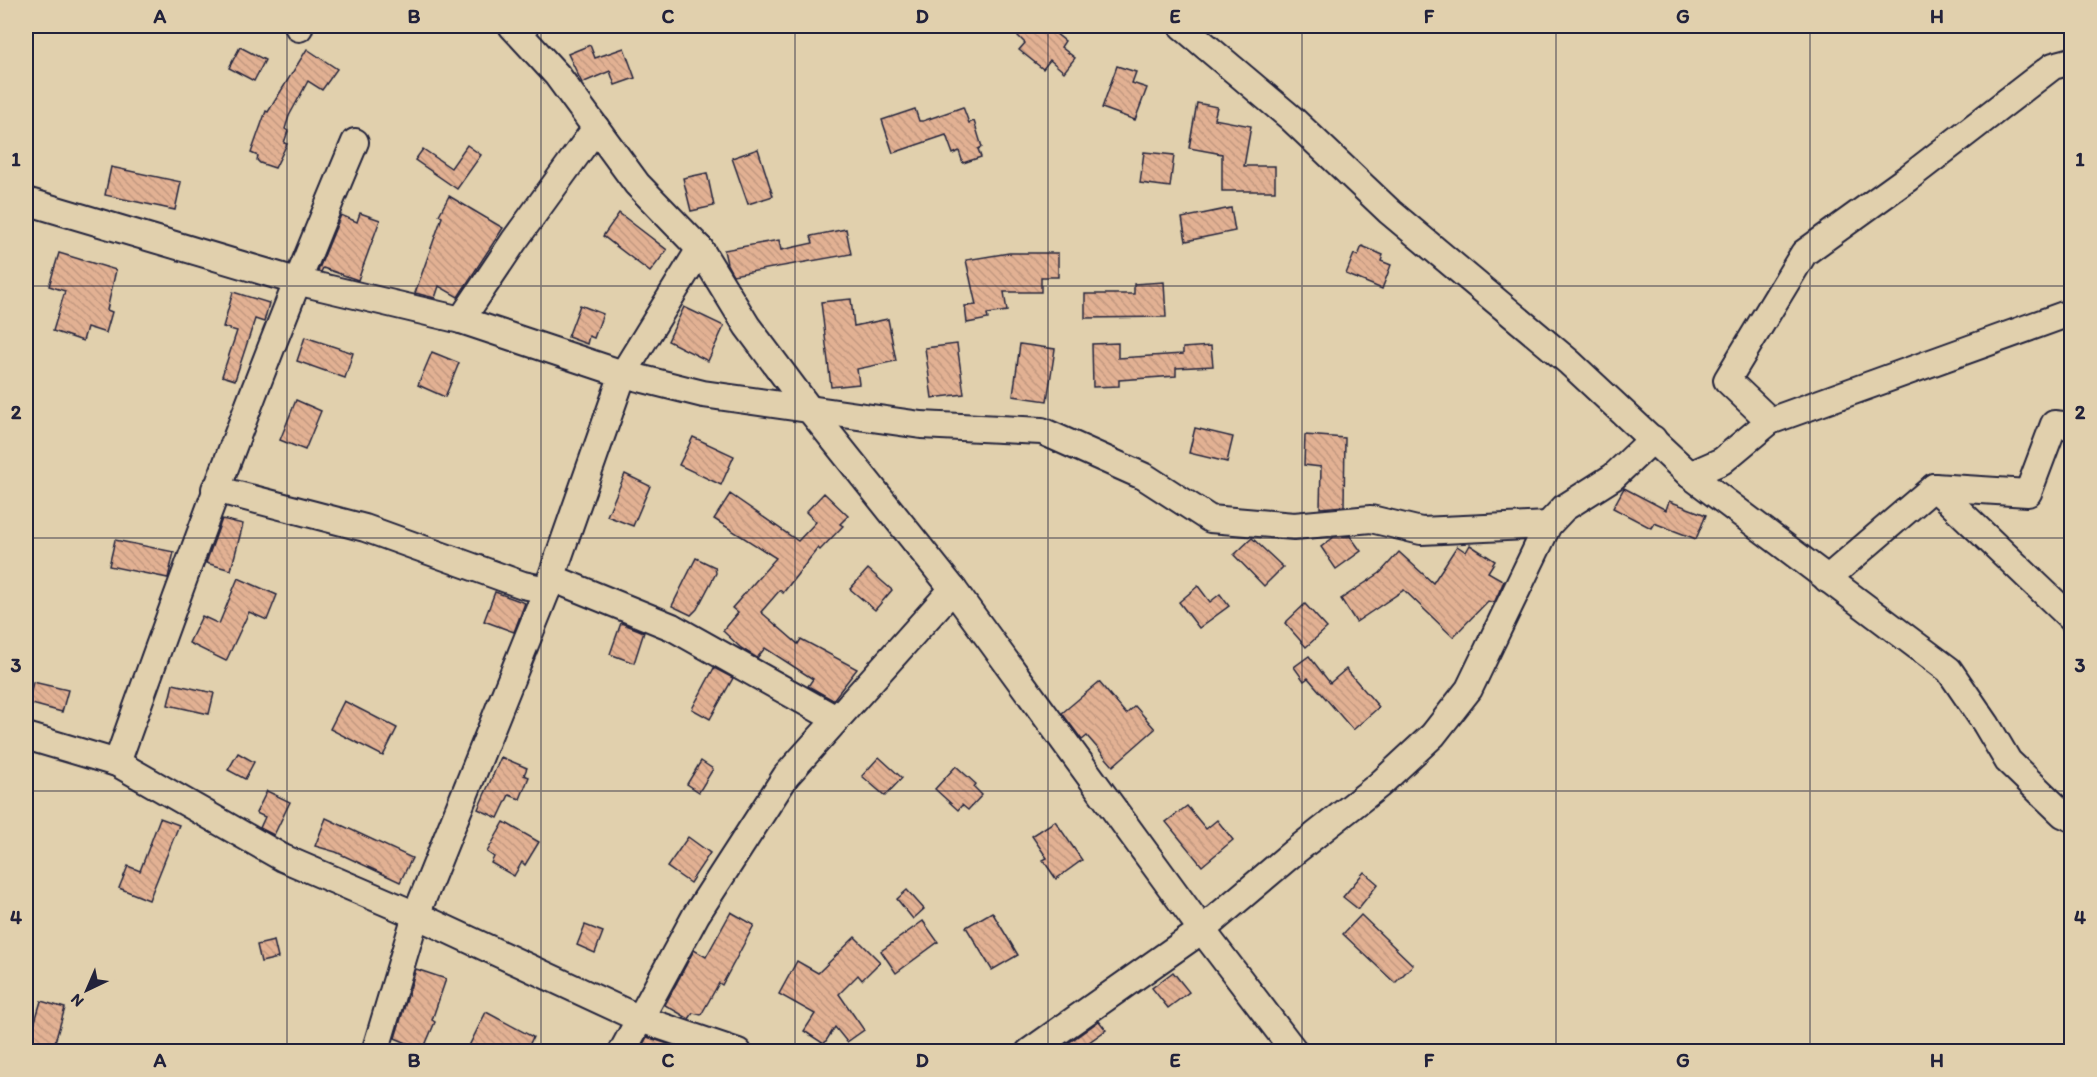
<svg xmlns="http://www.w3.org/2000/svg" width="2097" height="1077" viewBox="0 0 2097 1077" font-family="Itim,sans-serif">
<style>
.building{fill:url(#building-back-hatch);stroke:#22223b;stroke-width:1.5}
.lines{fill:none;stroke-linecap:round;stroke-linejoin:round}
.minor-casing{stroke:#22223b;stroke-width:30}
.minor{stroke:#e1d0ad;stroke-width:26}
.grid{fill:none;stroke:#22223b;stroke-width:1.5;stroke-opacity:0.55}
.neatline{fill:none;stroke:#22223b;stroke-width:2}
.grid-label{font-size:20px;text-anchor:middle;font-weight:bold;fill:#22223b}
</style>
<defs>
<pattern id="building-back-hatch" width="6" height="6" patternUnits="userSpaceOnUse" patternTransform="scale(1.5)"><rect width="6" height="6" fill="#e2b193"/><path d="M-1 5l2 2M0 0l6 6M5-1l2 2" fill="none" stroke="#c29880"/></pattern>
</defs>
<rect width="100%" height="100%" fill="#e1d0ad"/>
<filter id="ink" filterUnits="userSpaceOnUse"><feTurbulence type="fractalNoise" baseFrequency=".0167" numOctaves="2"/><feDisplacementMap in="SourceGraphic" scale="12" xChannelSelector="R" yChannelSelector="G"/><feConvolveMatrix kernelMatrix="1 2 1 2 8 2 1 2 1" color-interpolation-filters="sRGB"/></filter>
<g filter="url(#ink)">
<!-- building -->
<g class="building">
<path d="M1008,26H1046L1065,41L1061,47L1075,58L1064,72L1050,60L1043,69L1019,50L1025,43Z"/>
<path d="M590,45L595,58L624,48L635,78L615,85L610,71L582,83L568,54Z"/>
<path d="M240,47L265,60L254,81L229,68Z"/>
<path d="M307,49L337,69L322,90L308,81L289,116L285,129L288,131L284,143L287,144L275,168L260,163L257,160L258,156L251,153L266,111L268,112Z"/>
<path d="M1117,66L1136,72L1132,83L1147,88L1135,120L1102,108Z"/>
<path d="M1197,103L1217,107L1214,119L1251,126L1244,166H1275V191H1222V154L1189,148Z"/>
<path d="M963,107L969,123L974,121L982,147L978,149L981,157L963,163L959,151L953,154L946,135L893,153L882,120L915,109L919,121H923Z"/>
<path d="M467,145L481,155L457,189L415,160L423,149L451,168Z"/>
<path d="M758,149L773,196L748,204L732,158Z"/>
<path d="M1144,152L1174,155L1170,187L1140,183Z"/>
<path d="M111,167L181,182L175,210L105,195Z"/>
<path d="M707,173L714,206L691,211L683,178Z"/>
<path d="M449,196L503,228L458,297L439,286L435,298L415,293L442,217L439,215Z"/>
<path d="M1231,208L1235,231L1186,241L1182,218Z"/>
<path d="M360,213L380,220L358,280L323,268L321,272L318,271L341,215L357,222Z"/>
<path d="M619,213L667,250L650,272L603,236Z"/>
<path d="M846,229L851,254L733,275L727,264L724,250L779,240L781,250L813,243L811,236Z"/>
<path d="M1362,246L1383,255L1381,261L1391,265L1382,289L1346,274L1354,254L1358,256Z"/>
<path d="M59,253L116,270L107,310L112,312L106,333L87,327L83,341L53,331L65,291L49,286Z"/>
<path d="M1009,253H1058V277H1041V292H1004L1007,311L987,314L988,319L967,323L965,306L976,305L966,260Z"/>
<path d="M1164,282L1166,317L1085,318V294H1134V284Z"/>
<path d="M233,292L269,303L264,322L255,319L235,380L222,376L237,331L223,327Z"/>
<path d="M851,299L854,326L888,319L896,361L857,369L859,384L831,387L821,302Z"/>
<path d="M580,305L603,314L594,338L589,336L587,344L568,337Z"/>
<path d="M684,307L724,326L708,361L668,341Z"/>
<path d="M305,337L353,353L345,378L297,361Z"/>
<path d="M1118,343V358L1183,354V348L1211,346L1213,366L1176,368V376L1119,380V386L1093,387L1092,344Z"/>
<path d="M957,344L964,394L932,398L925,348Z"/>
<path d="M1020,344L1055,349L1047,401L1013,396Z"/>
<path d="M432,352L459,363L445,397L418,385Z"/>
<path d="M296,400L321,411L305,450L280,440Z"/>
<path d="M1195,428L1233,437L1227,462L1189,453Z"/>
<path d="M1305,435L1345,438L1344,506L1320,508L1321,467L1304,465Z"/>
<path d="M693,437L734,456L721,485L679,465Z"/>
<path d="M625,474L650,486L633,526L607,516Z"/>
<path d="M1624,488L1666,510L1669,501L1706,515L1696,539L1654,523L1651,528L1613,508Z"/>
<path d="M824,493L848,516L840,524L843,526L820,550L818,548L783,593L780,590L761,612L798,644L801,639L857,669L833,700L808,686L813,679L765,648L757,658L741,648L723,631L738,613L732,608L776,558L714,519L730,494L798,541L816,522L806,512Z"/>
<path d="M222,519L243,524L231,570L206,563Z"/>
<path d="M1350,536L1361,551L1336,569L1321,547L1334,537Z"/>
<path d="M1252,538L1283,567L1264,586L1234,555Z"/>
<path d="M115,540L174,552L168,578L109,566Z"/>
<path d="M1470,545L1495,561L1488,572L1504,581L1494,603L1488,601L1453,637L1404,590L1356,622L1341,599L1380,573L1399,552L1433,583L1457,546L1466,552Z"/>
<path d="M696,558L715,567L716,573L697,609L691,615L672,606Z"/>
<path d="M868,569L892,590L875,610L850,589Z"/>
<path d="M238,578L277,595L267,620L249,612L226,661L189,643L202,616L219,624Z"/>
<path d="M1198,586L1210,602L1220,594L1229,606L1199,628L1179,602Z"/>
<path d="M495,592L525,603L514,632L484,621Z"/>
<path d="M1305,604L1327,628L1306,647L1285,623Z"/>
<path d="M621,623L644,632L634,663L610,654Z"/>
<path d="M1309,656L1330,683L1346,669L1379,707L1353,730L1308,678L1304,681L1294,667Z"/>
<path d="M714,668L733,678L710,719L692,709Z"/>
<path d="M33,682L68,690L62,712L28,703Z"/>
<path d="M1099,682L1126,714L1135,706L1155,729L1113,766L1087,736L1082,740L1062,713Z"/>
<path d="M173,684L214,693L209,714L168,705Z"/>
<path d="M344,701L397,728L383,756L330,729Z"/>
<path d="M238,753L254,762L245,779L228,770Z"/>
<path d="M501,757L527,768L524,775L529,777L520,799L509,795L498,818L478,809Z"/>
<path d="M879,757L902,778L885,796L862,776Z"/>
<path d="M701,761L713,769L699,792L687,784Z"/>
<path d="M956,766L976,784L974,787L982,795L968,810L962,805L958,810L935,789Z"/>
<path d="M267,791L290,802L274,835L260,828L265,817L256,813Z"/>
<path d="M1187,806L1206,829L1217,820L1233,840L1202,866L1166,822Z"/>
<path d="M160,818L179,825L149,900L119,888L128,866L140,871Z"/>
<path d="M326,818L412,858L400,882L336,852L315,846Z"/>
<path d="M1055,821L1082,860L1056,879L1043,860L1047,858L1032,836Z"/>
<path d="M504,822L539,842L525,865L522,862L514,876L491,863L494,857L487,852Z"/>
<path d="M688,837L710,853L690,883L667,867Z"/>
<path d="M1364,872L1378,884L1358,909L1343,897Z"/>
<path d="M907,890L924,909L913,919L897,899Z"/>
<path d="M731,912L754,925L722,985L719,983L701,1015L693,1013L689,1019L665,1005L694,950L706,957Z"/>
<path d="M992,912L1018,955L992,970L966,927Z"/>
<path d="M1361,915L1413,965L1395,983L1343,934Z"/>
<path d="M923,921L938,942L896,973L881,951Z"/>
<path d="M585,925L603,932L595,953L577,945Z"/>
<path d="M855,937L880,962L862,980L858,975L839,994L864,1030L847,1042L835,1027L824,1044L804,1031L815,1014L779,994L797,961L818,973Z"/>
<path d="M274,941L278,958L261,962L257,945Z"/>
<path d="M416,969L446,979L432,1020L435,1022L423,1050L395,1038Z"/>
<path d="M1173,972L1189,992L1168,1008L1152,988Z"/>
<path d="M41,1001L65,1008L52,1052H26Z"/>
<path d="M486,1012L533,1037L526,1052H480L469,1046Z"/>
<path d="M1099,1021L1106,1030L1075,1052H1056Z"/>
<path d="M647,1037L689,1051V1052H639Z"/>
</g>
<g class="lines">
<!-- minor casing -->
<g class="minor-casing">
<g id="minor">
<path d="M512,26L557,75L637,184L700,249L747,326L810,410L953,589L1202,930L1295,1052"/>
<path d="M1182,26L1291,118L1390,212L1569,362L1690,475L1949,670L1986,724L2008,761L2063,814L2072,818"/>
<path d="M299,28V26"/>
<path d="M26,201L296,281L461,320L623,374L703,394L921,425L1042,431L1145,477L1210,519L1294,526L1371,519L1421,531L1548,525"/>
<path d="M461,320L514,241L596,128"/>
<path d="M1770,421L1727,380L1804,253L1908,178L2053,66L2072,61"/>
<path d="M1690,475L1722,461L1770,421L2072,312"/>
<path d="M1934,487L2072,619"/>
<path d="M215,489L365,528L523,585L547,590"/>
<path d="M552,578L672,627L836,719"/>
<path d="M1827,579L1934,487L2028,493L2054,424L2072,426"/>
<path d="M26,736L117,763L283,858L416,915L640,1019L738,1052"/>
<path d="M117,763C192,553 268,347 355,142"/>
<path d="M375,1052L416,915L547,590L623,374L700,249"/>
<path d="M622,1052L696,915L786,776L953,589"/>
<path d="M1029,1052L1202,930L1294,852L1379,785L1433,735L1469,689L1548,525L1564,508L1613,477L1653,439"/>
</g>
</g>
<!-- minor -->
<use href="#minor" class="minor"/>
</g>
</g>
<!-- grid -->
<path class="grid" d="M287,26V1052M541,26V1052M795,26V1052M1048,26V1052M1302,26V1052M1556,26V1052M1810,26V1052M26,286H2072M26,538H2072M26,791H2072"/>
<!-- margin -->
<rect width="2097" height="1077" fill="none" stroke="#e1d0ad" stroke-width="66"/>
<!-- north arrow -->
<g transform="translate(87 990) rotate(224)" stroke="#e1d0ad" stroke-width="4.5" paint-order="stroke">
<path d="M0-4.5L10 22L0 15L-10 22Z" fill="#22223b"/>
<text y="-9" font-size="16" font-weight="bold" text-anchor="middle" fill="#22223b">N</text>
</g>
<rect x="33" y="33" width="2031" height="1011" class="neatline"/>
<g class="grid-label">
<text x="160" y="23">A</text>
<text x="414" y="23">B</text>
<text x="668" y="23">C</text>
<text x="922" y="23">D</text>
<text x="1175" y="23">E</text>
<text x="1429" y="23">F</text>
<text x="1683" y="23">G</text>
<text x="1937" y="23">H</text>
<text x="16" y="166">1</text>
<text x="2080" y="166">1</text>
<text x="16" y="419">2</text>
<text x="2080" y="419">2</text>
<text x="16" y="672">3</text>
<text x="2080" y="672">3</text>
<text x="16" y="924">4</text>
<text x="2080" y="924">4</text>
<text x="160" y="1067">A</text>
<text x="414" y="1067">B</text>
<text x="668" y="1067">C</text>
<text x="922" y="1067">D</text>
<text x="1175" y="1067">E</text>
<text x="1429" y="1067">F</text>
<text x="1683" y="1067">G</text>
<text x="1937" y="1067">H</text>
</g>
</svg>
